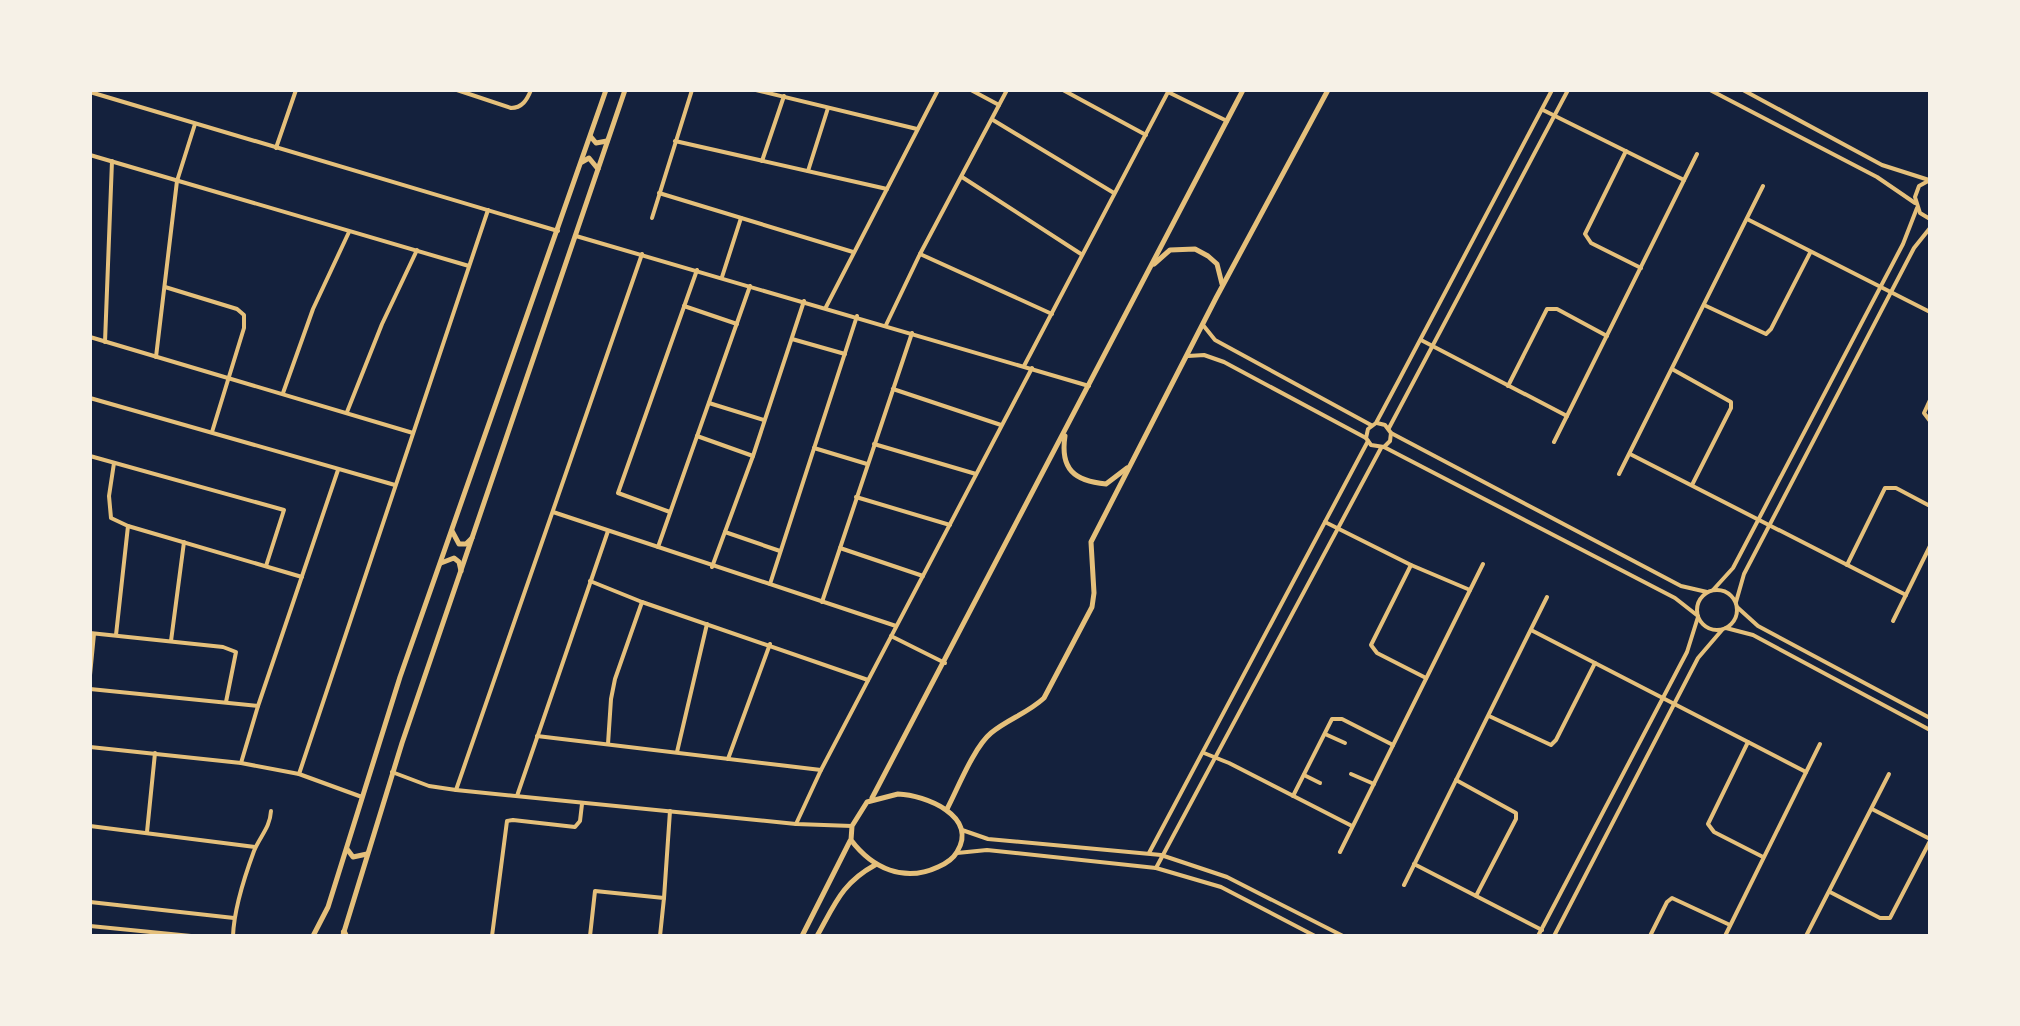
<svg xmlns="http://www.w3.org/2000/svg" width="2020" height="1026" viewBox="0 0 2020 1026" font-family="Jost,sans-serif">
<style>
.lines{fill:none;stroke-linecap:round;stroke-linejoin:round}
.minor{stroke:#e5c07b;stroke-width:4}
.tertiary{stroke:#e5c07b;stroke-width:5}
.primary{stroke:#e5c07b;stroke-width:6}
</style>
<rect width="100%" height="100%" fill="#14213d"/>
<g class="lines">
<!-- minor -->
<g class="minor">
<path d="M457,90L511,108C522,108 527,100 531,90"/>
<path d="M756,90L917,129"/>
<path d="M971,90L999,105"/>
<path d="M1063,90L1146,135"/>
<path d="M1710,90L1877,177L1915,203"/>
<path d="M1743,90L1882,165L1929,180"/>
<path d="M90,92L558,231"/>
<path d="M1168,92L1227,121"/>
<path d="M1543,110L1684,180"/>
<path d="M993,120L1114,193"/>
<path d="M675,141L887,189"/>
<path d="M276,148L296,90"/>
<path d="M1626,151L1585,234L1591,243L1641,268"/>
<path d="M90,155L469,266"/>
<path d="M762,161L784,96"/>
<path d="M808,171L828,108"/>
<path d="M962,177L1081,254"/>
<path d="M1930,180L1919,186L1915,197L1920,213L1930,219"/>
<path d="M659,193L853,252"/>
<path d="M652,218L692,90"/>
<path d="M1747,219L1930,312"/>
<path d="M576,236L1089,386"/>
<path d="M920,254L1052,314"/>
<path d="M722,277L741,218"/>
<path d="M165,287L237,309L244,315V328L212,432"/>
<path d="M1704,305L1766,334L1771,329L1810,253"/>
<path d="M684,306L737,324"/>
<path d="M826,307L938,90"/>
<path d="M886,325L920,254L1007,90"/>
<path d="M1203,325L1215,340L1371,425"/>
<path d="M90,337L413,433"/>
<path d="M792,339L845,354"/>
<path d="M1421,340L1567,416"/>
<path d="M105,342L112,161"/>
<path d="M1188,356L1204,355L1224,362L1366,438L1371,445L1384,447L1675,598L1698,616"/>
<path d="M156,357L177,181L195,124"/>
<path d="M1024,366L1169,90"/>
<path d="M1672,369L1731,402V408L1692,485"/>
<path d="M1508,386L1547,309H1557L1607,336"/>
<path d="M893,389L1001,425"/>
<path d="M283,393L313,309L349,232"/>
<path d="M90,398L395,485"/>
<path d="M1930,400L1924,413L1930,421"/>
<path d="M709,403L764,420"/>
<path d="M347,412L382,324L417,250"/>
<path d="M1377,423L1385,425L1391,433L1681,586L1707,592"/>
<path d="M1389,428L1568,90"/>
<path d="M697,436L753,456"/>
<path d="M1366,438L1368,429L1376,423L1400,378L1552,90"/>
<path d="M1554,442L1697,154"/>
<path d="M874,444L976,474"/>
<path d="M1384,447L1390,441L1391,433"/>
<path d="M814,448L867,464"/>
<path d="M1630,454L1906,595"/>
<path d="M90,456L284,510L266,566"/>
<path d="M114,463L109,496L111,518L128,526L302,577"/>
<path d="M1619,474L1763,186"/>
<path d="M856,497L950,525"/>
<path d="M553,512L896,626"/>
<path d="M670,512L618,493L697,270"/>
<path d="M1325,522L1411,565L1470,590"/>
<path d="M725,532L780,551"/>
<path d="M658,547L750,286"/>
<path d="M840,548L923,576"/>
<path d="M1411,565L1371,645L1377,653L1426,678"/>
<path d="M1847,565L1885,488H1896L1930,506"/>
<path d="M712,567L753,456L804,301"/>
<path d="M590,581L642,602L868,680"/>
<path d="M770,584L857,316"/>
<circle cx="1717" cy="610" r="20"/>
<path d="M1713,590L1733,568L1903,244L1917,208"/>
<path d="M822,602L912,333"/>
<path d="M1736,602L1744,574L1914,248L1930,228"/>
<path d="M1737,607L1758,626L1930,718"/>
<path d="M1893,621L1930,546"/>
<path d="M1726,628L1753,635L1930,730"/>
<path d="M1531,630L1806,772"/>
<path d="M90,633L223,647L236,652L226,702"/>
<path d="M116,635L128,526"/>
<path d="M891,636L945,663"/>
<path d="M171,641L184,542"/>
<path d="M90,675L94,634"/>
<path d="M90,689L258,706"/>
<path d="M1489,716L1551,745L1556,740L1595,663"/>
<path d="M1325,734L1345,743"/>
<path d="M537,736L821,770"/>
<path d="M1748,742L1708,824L1714,832L1763,857"/>
<path d="M608,744L611,699L615,679L642,602"/>
<path d="M90,747L241,763L299,774L362,797"/>
<path d="M677,752L707,624"/>
<path d="M1204,753L1229,763L1352,826"/>
<path d="M728,759L770,644"/>
<path d="M241,763L258,706L338,470"/>
<path d="M392,772L429,786L456,790L796,824L852,826"/>
<path d="M299,774L488,210"/>
<path d="M1351,774L1374,784"/>
<path d="M1304,775L1320,783"/>
<path d="M1456,780L1516,813V819L1476,896"/>
<path d="M456,790L642,254"/>
<path d="M517,796L608,531"/>
<path d="M1293,796L1332,719H1342L1393,745"/>
<path d="M1872,809L1930,839"/>
<path d="M796,824L821,770L1032,368"/>
<path d="M90,826L255,847"/>
<path d="M962,830L988,839L1161,855L1227,877L1343,936"/>
<path d="M147,832L155,753"/>
<path d="M1340,852L1483,564"/>
<path d="M957,853L987,850L1156,868L1221,887L1315,936"/>
<path d="M1149,853L1368,441"/>
<path d="M1414,864L1542,930"/>
<path d="M1156,868L1381,448"/>
<path d="M1404,885L1547,597"/>
<path d="M1830,892L1880,918H1890L1930,841"/>
<path d="M664,898L670,811"/>
<path d="M90,902L234,918"/>
<path d="M90,926L191,936"/>
<path d="M233,936C234,908 244,878 254,851C260,836 270,828 271,811"/>
<path d="M492,936L507,821L513,820L575,827L580,821L582,804"/>
<path d="M590,936L595,891L664,898L660,936"/>
<path d="M1538,936L1687,652L1698,617"/>
<path d="M1554,936L1698,658L1722,630"/>
<path d="M1650,936L1667,902L1672,898L1730,925"/>
<path d="M1725,936L1820,744"/>
<path d="M1806,936L1889,774"/>
</g>
<!-- tertiary -->
<g class="tertiary">
<path d="M591,137L596,143L607,141"/>
<path d="M582,162L589,158L598,169"/>
<path d="M1154,264L1170,250L1195,249L1208,256L1217,264L1222,284"/>
<path d="M1065,436C1060,469 1074,481 1106,484L1127,468"/>
<path d="M452,531L459,544H466L472,538"/>
<path d="M441,563L454,558L459,562L461,571"/>
<path d="M898,794C925,795 979,816 957,852C953,859 945,864 938,867C904,883 872,868 851,840L852,826L867,802Z"/>
<path d="M872,798L1243,90"/>
<path d="M947,809C958,788 974,747 991,733C1008,719 1028,713 1044,698L1092,607L1094,593L1091,542L1216,298L1328,90"/>
<path d="M347,849L353,857L367,854"/>
<path d="M343,935L402,743L625,90"/>
<path d="M313,936L328,907L400,677L606,90"/>
<path d="M802,936L850,841"/>
<path d="M817,936C835,904 842,883 875,865"/>
</g>
<!-- primary -->
<path class="primary" d="M344,932L346,936"/>
</g>
<!-- border -->
<rect width="2020" height="1026" fill="none" stroke="#f6f1e7" stroke-width="184"/>
</svg>
